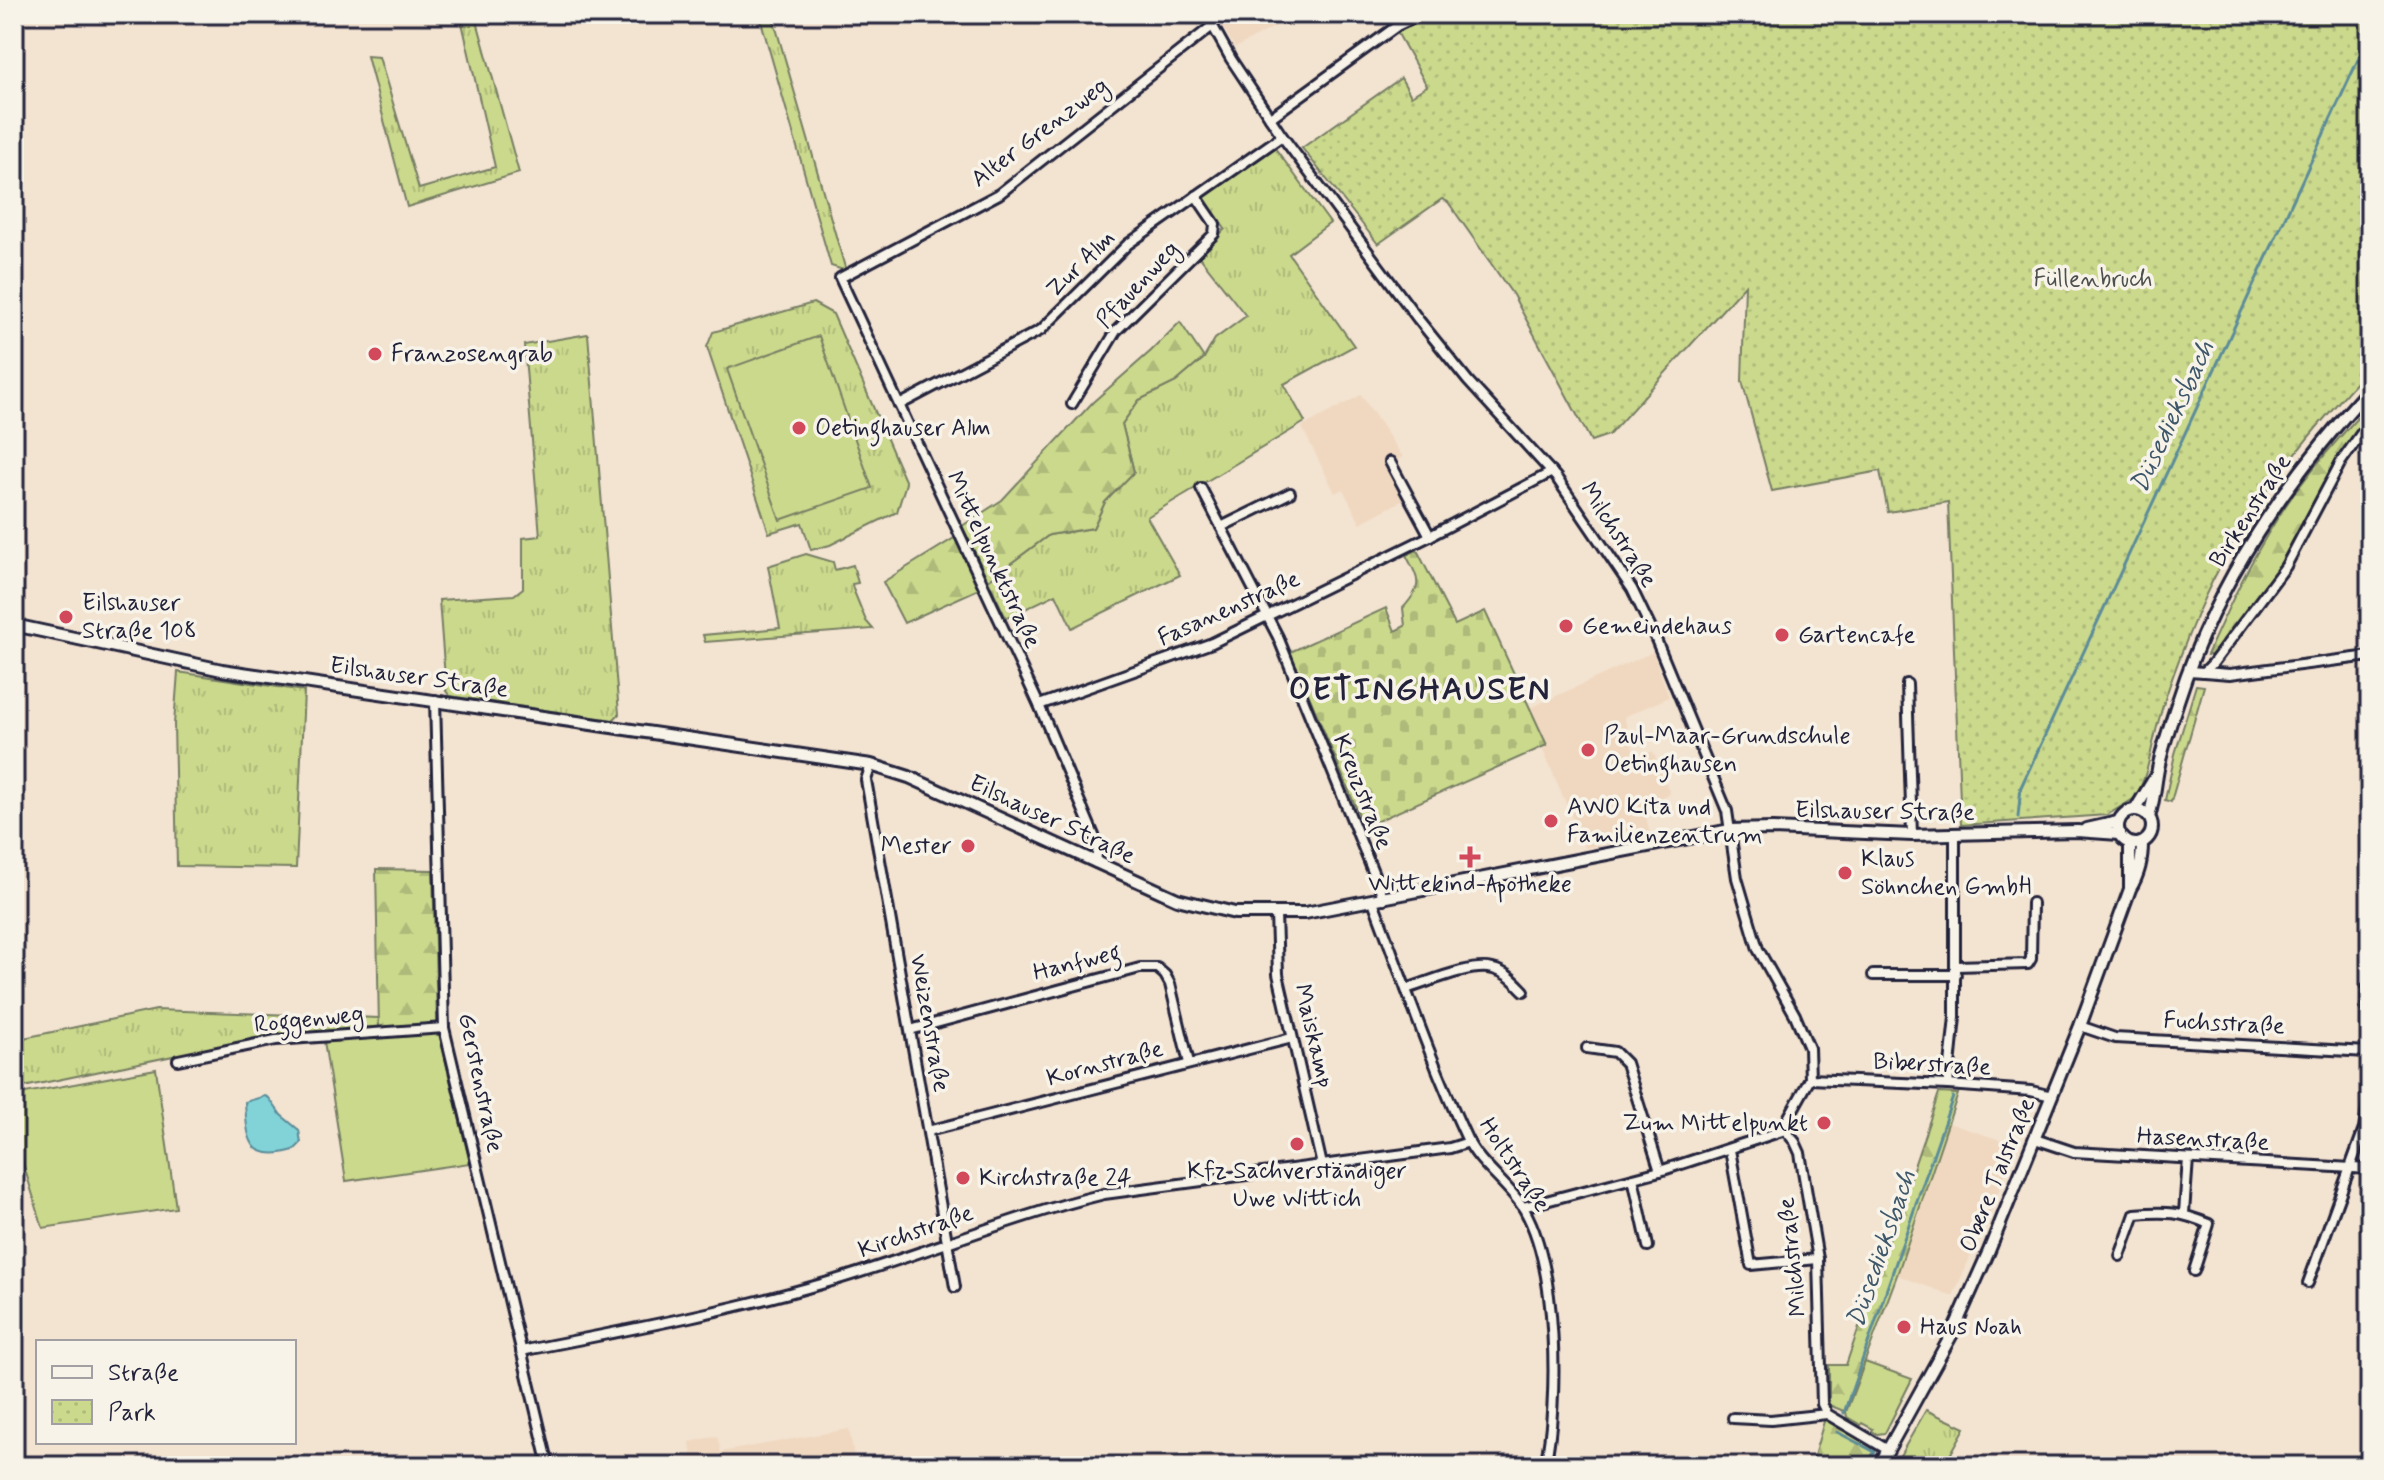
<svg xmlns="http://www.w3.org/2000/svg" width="2384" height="1480" viewBox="0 0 2384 1480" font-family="Mynerve,sans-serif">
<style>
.built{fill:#f0d8c0}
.grass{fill:url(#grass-tufts);stroke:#767e64;stroke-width:2}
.forest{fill:url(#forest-firs);stroke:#767e64;stroke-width:2}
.cemetery{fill:url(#cemetery-stones);stroke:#767e64;stroke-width:2}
.park{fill:url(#park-dots);stroke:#767e64;stroke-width:2}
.garden{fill:#cbd98c;stroke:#767e64;stroke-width:2}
.water{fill:#81d3d8;stroke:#5b8c99;stroke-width:2}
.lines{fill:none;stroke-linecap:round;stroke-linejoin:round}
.stream{stroke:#5b8c99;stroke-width:3}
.minor-casing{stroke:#22223b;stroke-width:14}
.tertiary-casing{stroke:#22223b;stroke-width:16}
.minor{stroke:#f7f3e8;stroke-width:8}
.tertiary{stroke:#f7f3e8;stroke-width:10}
.poi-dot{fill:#d1495b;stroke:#f7f3e8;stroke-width:3}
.labels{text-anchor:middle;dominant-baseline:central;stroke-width:7;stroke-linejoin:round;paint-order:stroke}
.street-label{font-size:24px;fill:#22223b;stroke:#f7f3e8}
.park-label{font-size:24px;fill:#4c504f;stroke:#f7f3e8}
.poi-label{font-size:24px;fill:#22223b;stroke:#f7f3e8;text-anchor:start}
.water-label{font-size:26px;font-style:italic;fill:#3e576a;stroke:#f7f3e8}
.district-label{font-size:32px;font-weight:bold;letter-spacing:2px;fill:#22223b;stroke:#f7f3e8}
</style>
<defs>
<pattern id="grass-tufts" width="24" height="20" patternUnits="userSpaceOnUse" patternTransform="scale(2)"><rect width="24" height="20" fill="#cbd98c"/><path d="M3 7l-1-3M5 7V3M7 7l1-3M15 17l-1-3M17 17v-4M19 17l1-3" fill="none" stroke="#aeba7a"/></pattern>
<pattern id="forest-firs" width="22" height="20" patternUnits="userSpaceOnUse" patternTransform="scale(2)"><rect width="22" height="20" fill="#cbd98c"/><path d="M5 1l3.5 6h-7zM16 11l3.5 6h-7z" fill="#aeba7a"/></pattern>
<pattern id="cemetery-stones" width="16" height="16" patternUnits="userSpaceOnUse" patternTransform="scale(2)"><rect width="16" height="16" fill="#cbd98c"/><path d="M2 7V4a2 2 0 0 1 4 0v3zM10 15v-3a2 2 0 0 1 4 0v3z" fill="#aeba7a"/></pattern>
<pattern id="park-dots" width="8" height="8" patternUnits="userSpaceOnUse" patternTransform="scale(2)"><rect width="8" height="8" fill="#cbd98c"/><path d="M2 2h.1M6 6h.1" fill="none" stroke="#aeba7a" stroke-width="1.8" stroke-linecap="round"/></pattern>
</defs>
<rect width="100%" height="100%" fill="#f3e3d1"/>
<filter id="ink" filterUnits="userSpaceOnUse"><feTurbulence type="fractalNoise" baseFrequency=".0125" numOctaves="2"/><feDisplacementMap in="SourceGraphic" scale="16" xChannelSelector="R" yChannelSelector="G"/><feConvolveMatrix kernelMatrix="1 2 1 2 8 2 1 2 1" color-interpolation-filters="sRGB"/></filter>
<g filter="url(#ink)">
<!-- built -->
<g class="built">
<path d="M1215,14H1298L1235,48Z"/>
<path d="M1361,395L1403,457L1387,466L1405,499L1360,523L1343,489L1335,493L1302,427Z"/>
<path d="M1653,652L1669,697L1624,717L1636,759L1653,751L1670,793L1645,809L1650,836L1585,848L1543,750L1547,744L1530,708Z"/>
<path d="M1948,1123L2019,1146L2013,1152L1997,1196L1953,1296L1897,1275Z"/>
<path d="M849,1429L856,1466H647L692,1456L690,1442L717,1436L721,1452Z"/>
</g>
<!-- grass -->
<g class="grass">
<path d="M460,14H475L519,173L407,207L367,56L379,57L419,189L495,167Z"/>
<path d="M759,14H772L846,271L831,266Z"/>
<path d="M1275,148L1330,223L1289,254L1354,346L1284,384L1305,422L1147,517L1180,575L1072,628L1056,594L1006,618L988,580L1049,535L1093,528L1105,502L1134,472L1122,424L1139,400L1176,382L1204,358L1215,339L1246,316L1199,256L1225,229L1203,198Z"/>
<path d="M813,303L833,314L906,483L897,512L830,545L811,550L802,523L769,533L707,347L713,332Z"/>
<path d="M588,334L619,714L613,720L450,696L446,691L439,600L514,595L523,588V538L540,536L524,345Z"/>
<path d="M806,554L833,562L835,570L853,565L858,583L852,584L853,589L866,621L873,629L705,642L703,635L780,628L768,566Z"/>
<path d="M178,672L304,691L296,868L177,866L174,724Z"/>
<path d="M156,1010L379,1018V1028L274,1035L14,1089V1040Z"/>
<path d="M1926,1410L1965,1428L1944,1466H1894Z"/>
</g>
<!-- forest -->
<g class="forest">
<path d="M1180,322L1204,358L1176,382L1139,400L1122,424L1134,472L1105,502L1093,528L1049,535L988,580L962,526L1002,500L1093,402L1151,351Z"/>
<path d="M2370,404V412L2338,459L2280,564L2215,655H2207C2231,601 2257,546 2291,498C2315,464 2342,434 2370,404Z"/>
<path d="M956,537L981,588L904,623L883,582Z"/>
<path d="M2196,685L2204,686L2171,802L2165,800L2175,754Z"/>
<path d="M376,869L433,870L437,1023L379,1028Z"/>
<path d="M1939,1093L1958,1094L1897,1275L1846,1412L1829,1405V1365H1846Z"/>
<path d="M1825,1418L1875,1450L1866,1466H1811Z"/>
</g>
<!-- cemetery -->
<path class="cemetery" d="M1417,550L1455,625L1485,611L1547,745L1364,827L1297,667L1288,653L1386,608L1395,631L1405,626L1403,608C1424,585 1419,580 1406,555Z"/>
<!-- park -->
<path class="park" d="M1431,14H2370V367C2298,445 2230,529 2191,629C2180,657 2168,686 2160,716C2152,741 2149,775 2135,798L2107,815L1961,825L1948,502L1888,512L1880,471L1772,491L1742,381L1745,285L1609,435L1591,441L1513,295L1448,202L1442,199L1378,244L1302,148L1401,78L1411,96L1427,86L1397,32Z"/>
<!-- garden -->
<g class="garden">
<path d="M819,336L872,488L780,520L727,369Z"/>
<path d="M439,1033L470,1163L346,1181L324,1041Z"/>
<path d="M156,1069L176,1208L43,1228L14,1134V1095Z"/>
<path d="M1865,1362L1912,1379L1885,1433L1877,1434L1872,1431L1873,1429L1862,1423L1861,1425L1847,1417L1846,1412Z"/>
</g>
<!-- water -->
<path class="water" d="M265,1096L269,1098L281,1115L299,1130L301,1143L294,1150C249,1163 247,1140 245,1102Z"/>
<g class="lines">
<!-- stream -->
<g class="stream">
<path d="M2018,817L2021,787L2370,34"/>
<path d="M1844,1413L1953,1097"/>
<path d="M1837,1432L1875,1452L1867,1466"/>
</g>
<!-- minor casing -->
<g class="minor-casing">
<g id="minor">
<path d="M1206,14L1231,59L1282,136L1418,319L1468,381L1556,477L1632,589L1655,637L1727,811L1737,878L1758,949L1795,1015L1809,1048L1810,1079L1786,1122L1785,1130"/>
<path d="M1270,118L1397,26L1422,14"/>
<path d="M1072,404L1116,331L1214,234L1215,224L1196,196"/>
<path d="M899,405L1041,330L1128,244L1282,136"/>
<path d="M1390,462L1430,536"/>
<path d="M1201,488L1278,637L1384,899"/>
<path d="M1221,527L1290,493"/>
<path d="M2189,671L2204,672L2213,663L2286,566L2341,462L2370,421"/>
<path d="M2204,672L2230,674L2370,656"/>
<path d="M1907,684L1912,835"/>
<path d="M435,700L444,1028L549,1466"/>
<path d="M1039,705L1212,643L1430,536L1552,472"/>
<path d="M871,765L866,780L955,1287"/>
<path d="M1096,863L1098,845L1039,705L840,278L999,194L1211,27"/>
<path d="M1373,901C1403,980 1431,1062 1467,1139C1480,1166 1509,1184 1524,1209C1558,1268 1559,1401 1545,1466"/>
<path d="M1276,914L1278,974L1322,1165"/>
<path d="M1956,966L2028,964L2031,959L2032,903"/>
<path d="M1873,975H1956"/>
<path d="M1406,989C1429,982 1471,963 1493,969C1507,972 1515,982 1524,991"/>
<path d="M2080,1026L2115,1038L2368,1052"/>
<path d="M910,1030L1140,968H1157L1165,975L1170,984L1189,1063"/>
<path d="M1587,1048L1615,1052L1626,1063L1660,1171"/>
<path d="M178,1060L276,1040L444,1028"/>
<path d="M1810,1079L1948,1085L2031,1091L2052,1096"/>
<path d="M1948,1085L1955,1017V835"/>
<path d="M1785,1130L1795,1142L1800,1153L1818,1259L1822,1404L1827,1414L1888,1450"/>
<path d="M928,1131L1292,1038"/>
<path d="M2035,1139L2074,1152L2370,1169"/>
<path d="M1730,1150L1751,1265L1818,1259"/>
<path d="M1633,1178L1648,1246"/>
<path d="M1523,1207L1660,1171L1785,1130"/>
<path d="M2184,1213L2188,1159"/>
<path d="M2120,1256L2135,1214C2166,1211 2181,1212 2209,1224L2194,1271"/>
<path d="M2308,1283L2364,1129L2369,1097L2367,987"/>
<path d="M521,1351C623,1331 725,1312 825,1283C919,1256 1009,1217 1104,1194L1450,1148L1469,1142"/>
<path d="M1733,1418L1771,1420L1827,1414"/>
</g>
</g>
<!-- tertiary casing -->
<g class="tertiary-casing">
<g id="tertiary">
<path d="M14,625L222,670L871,765L909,777L1177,899L1235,913H1305L1730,830L1773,829L1912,835L2077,831L2119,834"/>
<circle cx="2135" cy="827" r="17"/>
<path d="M2135,810L2155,777"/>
<path d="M2149,817C2154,801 2155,785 2158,769C2163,745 2171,722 2179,698C2217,580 2287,479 2370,388"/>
<path d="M2087,829L2118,822"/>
<path d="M2130,887V844"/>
<path d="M1879,1466L1952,1334L1989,1251L2080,1026L2130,889C2139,874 2142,861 2142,843"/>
</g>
</g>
<!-- minor -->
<use href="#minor" class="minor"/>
<!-- tertiary -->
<use href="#tertiary" class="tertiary"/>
</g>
</g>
<!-- markers -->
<g class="poi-dot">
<circle cx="375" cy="354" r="8"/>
<circle cx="799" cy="428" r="8"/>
<circle cx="66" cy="617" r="8"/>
<circle cx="1566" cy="626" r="8"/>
<circle cx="1782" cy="635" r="8"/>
<circle cx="1588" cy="750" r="8"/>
<circle cx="1551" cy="821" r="8"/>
<circle cx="968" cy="846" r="8"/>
<path d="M1466 845h8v8h8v8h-8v8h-8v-8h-8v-8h8z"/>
<circle cx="1845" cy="873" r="8"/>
<circle cx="1824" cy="1123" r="8"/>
<circle cx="1297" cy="1144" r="8"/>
<circle cx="963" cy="1178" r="8"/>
<circle cx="1904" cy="1327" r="8"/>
</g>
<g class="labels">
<!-- street labels -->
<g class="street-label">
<text transform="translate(1040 133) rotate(-37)">Alter Grenzweg</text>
<text transform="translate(1081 264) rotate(-44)">Zur Alm</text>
<text transform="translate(1138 285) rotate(-47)">Pfauenweg</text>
<text transform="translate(2251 511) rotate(-57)">Birkenstraße</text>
<text transform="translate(1618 535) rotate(57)">Milchstraße</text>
<text transform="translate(993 560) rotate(65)">Mittelpunktstraße</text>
<text transform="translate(1229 609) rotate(-24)">Fasanenstraße</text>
<text transform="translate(419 678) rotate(8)">Eilshauser Straße</text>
<text transform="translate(1362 792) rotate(68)">Kreuzstraße</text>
<text transform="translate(1885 812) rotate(1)">Eilshauser Straße</text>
<text transform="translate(1052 820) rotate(25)">Eilshauser Straße</text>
<text transform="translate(1077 963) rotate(-14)">Hanfweg</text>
<text transform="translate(309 1020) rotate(-6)">Roggenweg</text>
<text transform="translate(929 1023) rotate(80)">Weizenstraße</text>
<text transform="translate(2224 1024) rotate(3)">Fuchsstraße</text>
<text transform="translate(1313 1036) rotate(77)">Maiskamp</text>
<text transform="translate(1105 1064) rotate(-15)">Kornstraße</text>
<text transform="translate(1932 1065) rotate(3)">Biberstraße</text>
<text transform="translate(480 1083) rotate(78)">Gerstenstraße</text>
<text transform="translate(2203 1140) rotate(3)">Hasenstraße</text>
<text transform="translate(1514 1165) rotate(56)">Holtstraße</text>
<text transform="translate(1998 1175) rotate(-68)">Obere Talstraße</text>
<text transform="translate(916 1232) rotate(-19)">Kirchstraße</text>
<text transform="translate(1793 1257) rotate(-96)">Milchstraße</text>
</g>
<!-- park labels -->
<g class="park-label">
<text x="2093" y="279">Füllenbruch</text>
</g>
<!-- poi labels -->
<g class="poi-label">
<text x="391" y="354">Franzosengrab</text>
<text x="815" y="428">Oetinghauser Alm</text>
<text x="82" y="603">Eilshauser<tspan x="82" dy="28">Straße 108</tspan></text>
<text x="1582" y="626">Gemeindehaus</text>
<text x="1798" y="635">Gartencafe</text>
<text x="1604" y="736">Paul-Maar-Grundschule<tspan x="1604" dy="28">Oetinghausen</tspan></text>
<text x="1567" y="807">AWO Kita und<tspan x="1567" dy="28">Familienzentrum</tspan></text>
<text x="952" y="846" text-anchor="end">Mester</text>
<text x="1861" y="859">Klaus<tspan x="1861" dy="28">Söhnchen GmbH</tspan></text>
<text x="1470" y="884" text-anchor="middle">Wittekind-Apotheke</text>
<text x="1808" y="1123" text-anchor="end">Zum Mittelpunkt</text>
<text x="1297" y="1171" text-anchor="middle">Kfz Sachverständiger<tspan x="1297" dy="28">Uwe Wittich</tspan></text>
<text x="979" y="1178">Kirchstraße 24</text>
<text x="1920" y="1327">Haus Noah</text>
</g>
<!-- water labels -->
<g class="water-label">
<text transform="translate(2173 417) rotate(-65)">Düsedieksbach</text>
<text transform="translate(1882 1249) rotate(-71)">Düsedieksbach</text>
</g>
<!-- district labels -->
<g class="district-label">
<text x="1420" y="690">OETINGHAUSEN</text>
</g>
</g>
<!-- margin -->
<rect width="2384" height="1480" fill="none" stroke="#f7f3e8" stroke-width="48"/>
<rect x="24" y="24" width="2336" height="1432" fill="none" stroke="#22223b" stroke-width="3" filter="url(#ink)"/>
<!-- legend -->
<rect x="36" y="1340" width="260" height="104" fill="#f7f3e8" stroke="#a29fa3" stroke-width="2"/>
<rect x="52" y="1366" width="40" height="12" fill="#f7f3e8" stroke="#a29fa3" stroke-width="2"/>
<text x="108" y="1380" font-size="24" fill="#22223b">Straße</text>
<rect x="52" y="1400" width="40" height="24" fill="url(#park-dots)" stroke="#a29fa3" stroke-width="2"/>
<text x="108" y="1420" font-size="24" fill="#22223b">Park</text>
</svg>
